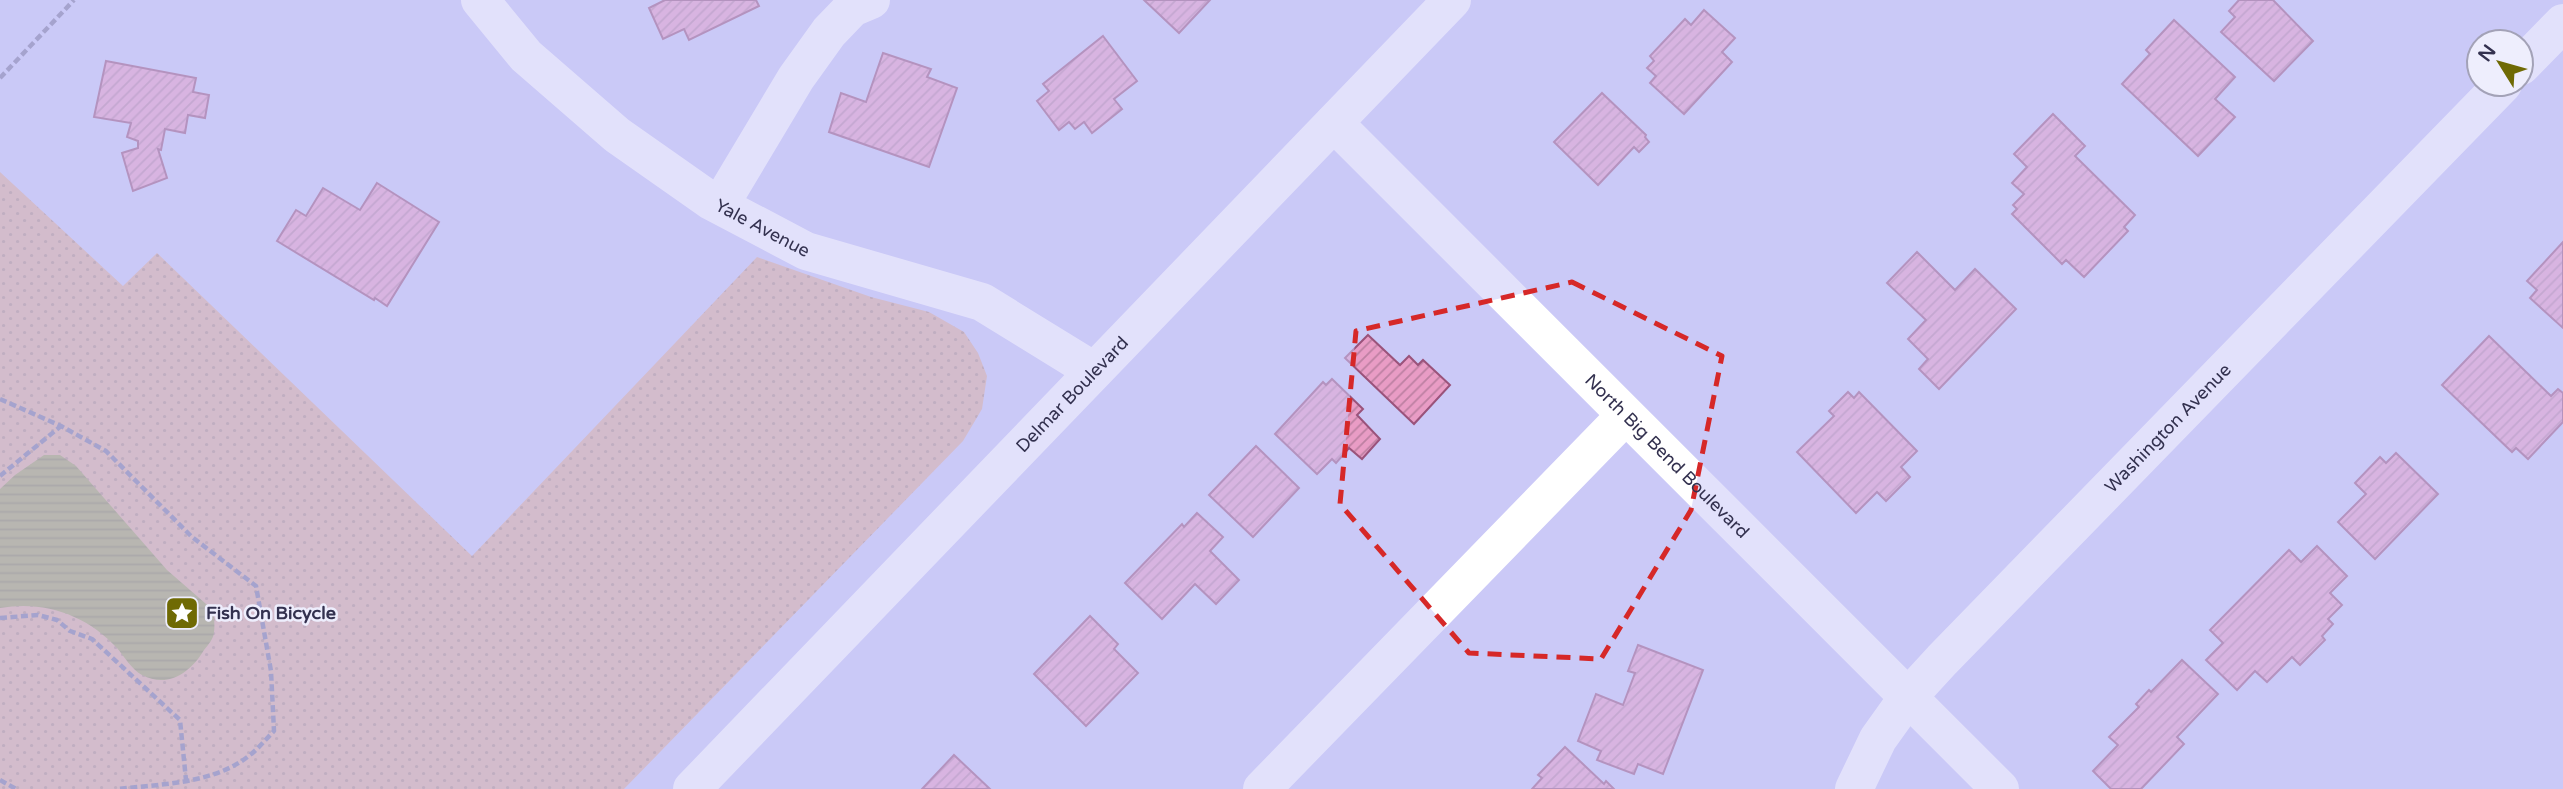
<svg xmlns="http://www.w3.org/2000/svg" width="2563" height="789" viewBox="0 0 2563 789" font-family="'Varela Round',sans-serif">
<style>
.grass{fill:url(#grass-dots)}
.water{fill:url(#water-rules)}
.building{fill:url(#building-hatch);stroke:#9a537b;stroke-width:2}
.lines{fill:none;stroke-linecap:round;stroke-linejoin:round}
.path{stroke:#79779c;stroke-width:4.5;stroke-dasharray:7 3.5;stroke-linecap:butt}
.minor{stroke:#fff;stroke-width:38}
.major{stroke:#fff;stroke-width:38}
.marked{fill:none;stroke:#d62828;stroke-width:5;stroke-dasharray:14 9;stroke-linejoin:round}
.labels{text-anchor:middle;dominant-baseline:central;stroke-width:5;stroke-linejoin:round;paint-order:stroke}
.street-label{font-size:18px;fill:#33314f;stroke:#eeeefd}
.poi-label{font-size:18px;font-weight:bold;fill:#33314f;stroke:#eeeefd;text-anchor:start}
</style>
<defs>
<pattern id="grass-dots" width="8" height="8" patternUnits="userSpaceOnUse" patternTransform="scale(1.75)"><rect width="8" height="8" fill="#ddae97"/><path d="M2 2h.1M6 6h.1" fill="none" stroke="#b48e7e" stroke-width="1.8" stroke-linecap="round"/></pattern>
<pattern id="water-rules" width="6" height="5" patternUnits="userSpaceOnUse" patternTransform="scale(1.75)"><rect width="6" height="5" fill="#a2a05b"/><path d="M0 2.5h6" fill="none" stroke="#85834e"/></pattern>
<pattern id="building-hatch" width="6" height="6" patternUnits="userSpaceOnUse" patternTransform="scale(1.75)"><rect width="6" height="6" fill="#e99cc5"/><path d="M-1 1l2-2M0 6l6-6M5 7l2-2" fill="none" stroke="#bd80a2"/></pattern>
</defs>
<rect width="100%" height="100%" fill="#cbc9f7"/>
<!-- grass -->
<path class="grass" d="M0,172L123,286L157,253L472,556L757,257L871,297L929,312L964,332L978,353L987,376L982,409L963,441L624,789H0Z"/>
<!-- water -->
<path class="water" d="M44,455H60L76,466L167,570L213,610C214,617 215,625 214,632C214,638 208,645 204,650C191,672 168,689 142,675C132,670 124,656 117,648C87,615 44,600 0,608V489L15,475Z"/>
<!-- building -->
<g class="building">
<path d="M665,0H756L759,6L689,40L684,29L663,39L649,8Z"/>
<path d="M1144,0H1210L1179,33Z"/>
<path d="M2239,0H2273L2313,41L2274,81L2221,32L2235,17L2229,11Z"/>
<path d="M1704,10L1735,38L1722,52L1732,62L1684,114L1650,83L1656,76L1647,68L1654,61L1650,56L1685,19L1691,25Z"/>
<path d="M2174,20L2235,77L2215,99L2235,117L2198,156L2122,84L2150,54L2146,50Z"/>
<path d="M1103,36L1137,81L1114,99L1122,109L1092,133L1084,122L1075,129L1069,122L1059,130L1037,101L1049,91L1043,84Z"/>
<path d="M883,53L931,69L927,77L957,88L929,167L829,132L841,93L866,102Z"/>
<path d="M106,61L196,78L193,92L209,95L205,118L188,115L185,133L165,129L161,150L158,149L167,178L133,191L122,153L138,148V141L127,137L131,123L94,117Z"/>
<path d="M1602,93L1646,135L1645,137L1649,142L1639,152L1634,147L1598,185L1554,142Z"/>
<path d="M2053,114L2085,146L2075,156L2135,215L2124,227L2128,231L2084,277L2066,260L2062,264L2012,214L2017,209L2013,205L2024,194L2012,183L2027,167L2014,154Z"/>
<path d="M377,183L439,222L387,306L375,298L374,300L277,241L296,210L306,216L323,188L360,210Z"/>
<path d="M2563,242V328L2530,298L2537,290L2527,281Z"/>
<path d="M1917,252L1955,290L1975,269L2016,309L1939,389L1919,369L1928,359L1908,339L1926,320L1887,283Z"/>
<path d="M1368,335L1400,365L1409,356L1418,365L1423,360L1450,385L1414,424L1345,358Z"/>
<path d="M2489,336L2551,396L2558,389L2563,393V422L2528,459L2516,448L2512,452L2442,385Z"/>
<path d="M1332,379L1363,409L1357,415L1380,439L1362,459L1349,448L1336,463L1332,459L1317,474L1275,434L1323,382L1326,385Z"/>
<path d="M1848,392L1854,398L1859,392L1917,451L1901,467L1910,477L1886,501L1877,492L1856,513L1797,452L1834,416L1829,411Z"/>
<path d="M1256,446L1299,488L1253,537L1209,495Z"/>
<path d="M2396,453L2438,494L2375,559L2338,522L2366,494L2355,483L2380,457L2386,463Z"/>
<path d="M1197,513L1223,537L1210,551L1239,580L1216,604L1195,584L1162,619L1125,583L1182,524L1184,527Z"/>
<path d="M2317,546L2347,576L2330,593L2342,605L2328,619L2333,624L2322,636L2325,640L2300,665L2292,657L2267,682L2255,671L2237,690L2206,660L2223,643L2210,630L2289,550L2301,562Z"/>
<path d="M1090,616L1118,644L1114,649L1138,673L1086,726L1034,674Z"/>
<path d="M1638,645L1703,670L1663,774L1638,764L1634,774L1597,760L1601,751L1578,741L1596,694L1623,705L1635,673L1628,671Z"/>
<path d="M2182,660L2218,694L2177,737L2184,744L2141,789H2111L2093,771L2118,745L2109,737L2139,707L2136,704L2149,690L2151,692Z"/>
<path d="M1565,747L1604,784L1606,781L1614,789H1532L1542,778L1538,775Z"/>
<path d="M954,755L990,789H922Z"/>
</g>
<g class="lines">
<!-- path -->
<g class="path">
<path d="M0,78L74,0"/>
<path d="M0,399L61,426L106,451L192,537L256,586L271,671L274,731C266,739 259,748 250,755C214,784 162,784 117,789"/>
<path d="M0,476L61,426"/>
<path d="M0,618L38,615L57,620L70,631L92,639L180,720L186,780"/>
<path d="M0,780L16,789"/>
</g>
<!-- minor -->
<g class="minor">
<path id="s1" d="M480,0L526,56L617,135L711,201L806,251L982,302L1094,371"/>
<path d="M2521,66L2563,23"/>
<path d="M720,205L796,78L829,32L852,8L871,0"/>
<path d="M1262,789L1625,416"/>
<path id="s2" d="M1854,789L1878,739L1908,697L1942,660L2503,84"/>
</g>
<!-- major -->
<g class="major">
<path id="s3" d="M1334,123L2000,789"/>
<path id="s4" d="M692,789L1452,0"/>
</g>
</g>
<!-- marked area -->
<path d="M0 0H2563V789H0ZM1572,282L1722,356L1691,510L1601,659L1469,653L1340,504L1356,331Z" fill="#cbc9f7" fill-opacity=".55" fill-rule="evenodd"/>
<path class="marked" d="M1572,282L1722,356L1691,510L1601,659L1469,653L1340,504L1356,331Z"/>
<!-- icons -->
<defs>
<g id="sight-square" transform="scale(1.75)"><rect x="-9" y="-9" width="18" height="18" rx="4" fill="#6f6a04" stroke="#eeeefd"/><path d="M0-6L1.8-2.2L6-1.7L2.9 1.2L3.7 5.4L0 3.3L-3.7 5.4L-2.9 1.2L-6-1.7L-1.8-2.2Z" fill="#fff"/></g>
</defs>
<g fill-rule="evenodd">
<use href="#sight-square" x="182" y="613"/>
</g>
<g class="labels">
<!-- street labels -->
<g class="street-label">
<text stroke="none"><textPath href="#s1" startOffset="366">Yale Avenue</textPath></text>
<text stroke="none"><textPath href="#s4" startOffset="548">Delmar Boulevard</textPath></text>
<text stroke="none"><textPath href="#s2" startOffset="481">Washington Avenue</textPath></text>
<text stroke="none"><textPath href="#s3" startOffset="471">North Big Bend Boulevard</textPath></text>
</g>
<!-- poi labels -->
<g class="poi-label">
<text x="206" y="613">Fish On Bicycle</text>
</g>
</g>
<!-- north arrow -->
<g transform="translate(2500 63) rotate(307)"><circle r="33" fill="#eeeefd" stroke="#a3a2b7" stroke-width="2"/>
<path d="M0-5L12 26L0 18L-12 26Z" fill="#6f6a04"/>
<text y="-10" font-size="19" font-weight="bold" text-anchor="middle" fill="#33314f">N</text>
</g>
</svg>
